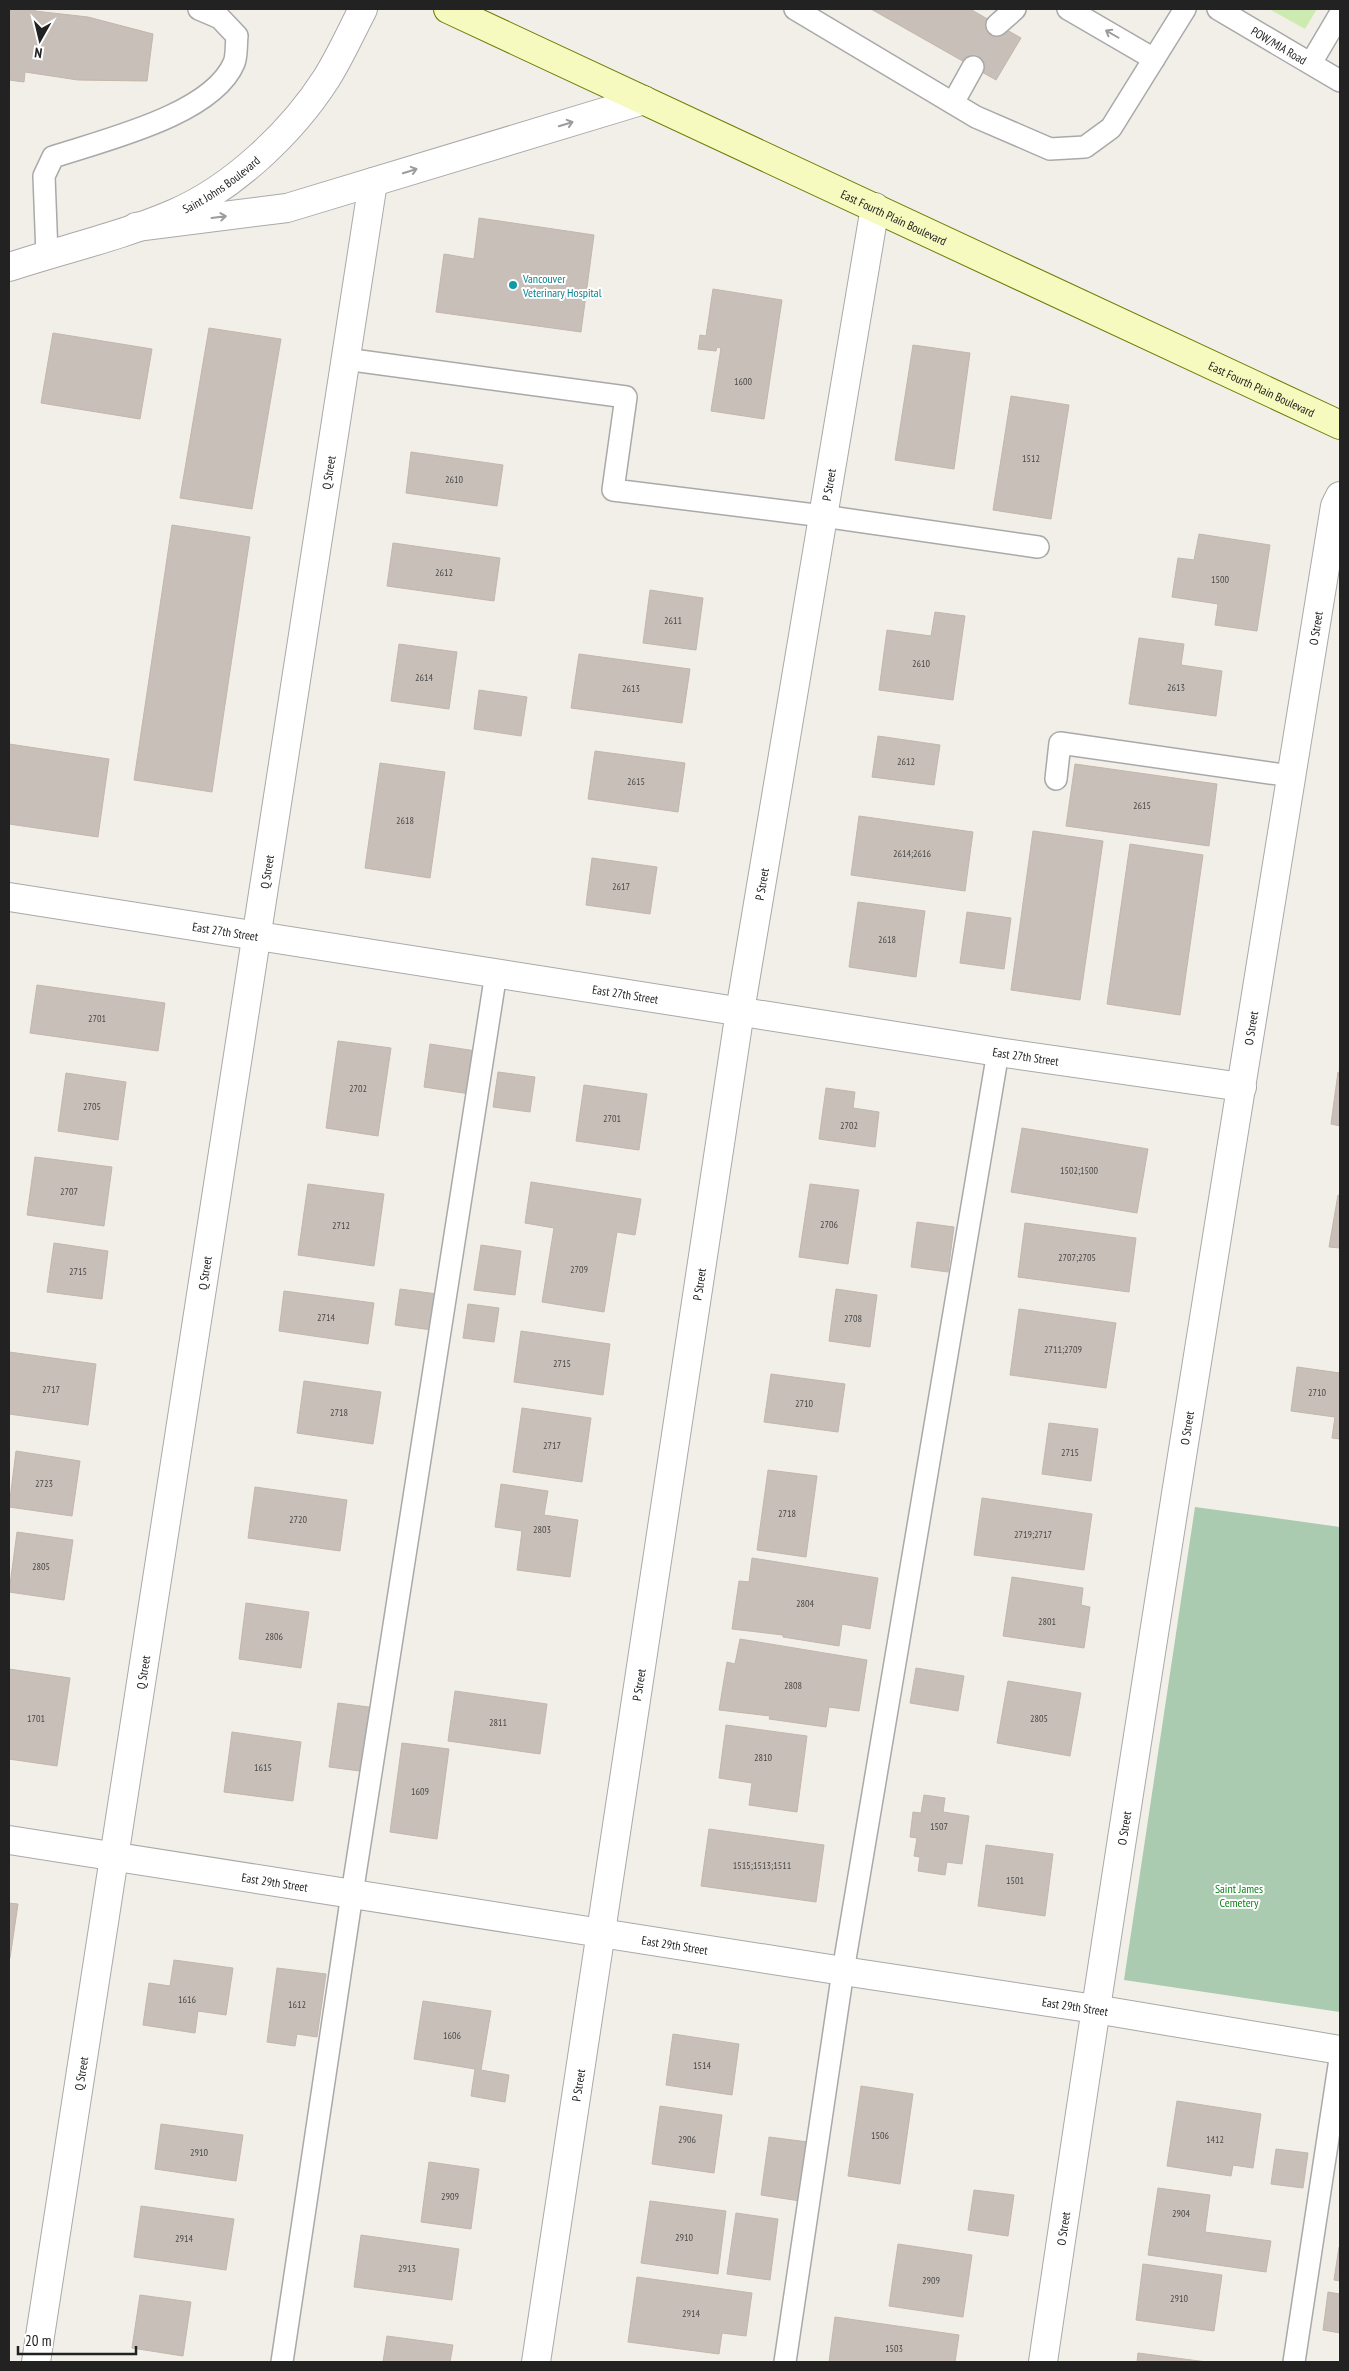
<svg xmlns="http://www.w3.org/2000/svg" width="1349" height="2371" viewBox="0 0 1349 2371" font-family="'PT Sans Narrow',sans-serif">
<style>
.grass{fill:#cdebb0}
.cemetery{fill:#aacbaf}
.building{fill:#c7bfb8;stroke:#c4b6ab}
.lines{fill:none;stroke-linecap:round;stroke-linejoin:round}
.service-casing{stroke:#a9a9a9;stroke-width:24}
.minor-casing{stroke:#a9a9a9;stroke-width:30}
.tertiary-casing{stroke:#a9a9a9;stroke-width:30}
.secondary-casing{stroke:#707d05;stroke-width:30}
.service{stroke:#fff;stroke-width:21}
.minor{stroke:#fff;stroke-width:28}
.tertiary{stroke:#fff;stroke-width:28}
.secondary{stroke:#f7fabf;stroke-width:28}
.oneway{stroke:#9c9c9c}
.culture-dot{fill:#0f9aa8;stroke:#fff;stroke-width:2}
.labels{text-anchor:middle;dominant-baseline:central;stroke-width:4;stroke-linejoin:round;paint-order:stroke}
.number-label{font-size:10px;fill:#4b4948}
.street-label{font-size:12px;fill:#222;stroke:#fff}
.culture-label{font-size:12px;fill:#0d838f;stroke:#fff;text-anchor:start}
.park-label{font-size:12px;fill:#0c8416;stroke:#fff}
</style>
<rect width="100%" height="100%" fill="#f2efe9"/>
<!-- grass -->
<path class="grass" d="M1269,9H1317L1305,29Z"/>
<!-- cemetery -->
<path class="cemetery" d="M1195,1507L1340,1527V2012L1124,1980Z"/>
<!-- building -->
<g class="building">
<path d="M9,9H36L35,11L88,17L153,34L147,81L78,80L25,72L24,82L9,80Z"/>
<path d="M871,9H970L1021,38L996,80Z"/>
<path d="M479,218L594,235L581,332L436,312L444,254L474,259Z"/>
<path d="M713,289L782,300L764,419L711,411L721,348L717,347L716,351L698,349L700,335L706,336Z"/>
<path d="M209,328L281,339L252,509L180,498Z"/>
<path d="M53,333L152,349L140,419L41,403Z"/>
<path d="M913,345L970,353L954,469L895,460Z"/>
<path d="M1011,396L1069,405L1051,519L993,510Z"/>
<path d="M411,452L503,465L497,506L406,493Z"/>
<path d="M172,525L250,537L212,792L134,780Z"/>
<path d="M1199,534L1270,545L1257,631L1215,625L1218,604L1172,597L1178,558L1194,560Z"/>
<path d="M393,543L500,558L494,601L387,586Z"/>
<path d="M650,590L703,598L696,650L643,643Z"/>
<path d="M935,612L965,616L953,700L879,690L887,630L931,636Z"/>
<path d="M1139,638L1184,644L1181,665L1222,671L1216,716L1129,704Z"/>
<path d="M399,644L457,652L449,709L391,701Z"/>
<path d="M579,654L690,669L682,723L571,708Z"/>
<path d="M479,690L527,697L521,736L474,729Z"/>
<path d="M878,736L940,745L934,785L872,777Z"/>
<path d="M9,744L109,759L98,837L9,824Z"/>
<path d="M595,751L685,763L678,812L588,799Z"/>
<path d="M380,763L445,772L430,878L365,868Z"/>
<path d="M1075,764L1217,784L1209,846L1066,826Z"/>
<path d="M859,816L973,832L965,891L851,875Z"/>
<path d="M1033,831L1103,841L1080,1000L1011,990Z"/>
<path d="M1130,844L1203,855L1180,1015L1107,1004Z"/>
<path d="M592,858L657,867L650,914L586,905Z"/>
<path d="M858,902L925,911L916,977L849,967Z"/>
<path d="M967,912L1011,918L1004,969L960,963Z"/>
<path d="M37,985L165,1003L158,1051L30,1033Z"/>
<path d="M338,1041L391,1048L378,1136L326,1128Z"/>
<path d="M430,1044L476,1051L470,1094L424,1087Z"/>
<path d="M498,1072L535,1077L530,1112L493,1107Z"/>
<path d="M1338,1072L1340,1073V1126L1331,1124Z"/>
<path d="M66,1073L126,1082L118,1140L58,1131Z"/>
<path d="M584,1085L647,1094L639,1150L576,1141Z"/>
<path d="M826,1088L855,1092L853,1108L879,1112L875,1147L819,1139Z"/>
<path d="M1022,1128L1148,1149L1137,1213L1011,1192Z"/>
<path d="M35,1157L112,1167L104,1226L27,1215Z"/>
<path d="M531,1182L641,1199L635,1235L617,1232L604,1312L542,1302L554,1228L525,1223Z"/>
<path d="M308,1184L384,1194L374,1266L298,1255Z"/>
<path d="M810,1184L859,1190L848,1264L799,1257Z"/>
<path d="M1338,1195L1340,1196V1248L1329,1247Z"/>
<path d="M917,1222L954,1227L948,1272L911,1267Z"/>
<path d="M1025,1223L1136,1238L1129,1292L1018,1277Z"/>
<path d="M54,1243L108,1251L102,1299L47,1292Z"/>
<path d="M481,1245L521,1251L515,1295L474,1290Z"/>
<path d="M400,1289L437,1294L432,1330L395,1325Z"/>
<path d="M836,1289L877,1295L870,1347L829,1341Z"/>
<path d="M284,1291L374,1303L368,1344L279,1331Z"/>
<path d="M468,1304L499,1308L494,1342L463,1338Z"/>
<path d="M1019,1309L1116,1323L1106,1388L1010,1375Z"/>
<path d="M521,1331L610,1344L603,1395L514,1382Z"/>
<path d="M9,1352L96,1364L88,1425L9,1414Z"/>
<path d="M1297,1367L1340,1373V1439L1332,1438L1335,1417L1291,1411Z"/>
<path d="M771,1374L845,1384L838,1432L764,1422Z"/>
<path d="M304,1381L381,1392L373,1444L297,1433Z"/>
<path d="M522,1408L591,1418L582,1482L513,1472Z"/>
<path d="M1049,1423L1098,1429L1091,1481L1042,1474Z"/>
<path d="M16,1451L80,1461L72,1516L9,1507Z"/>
<path d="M768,1470L817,1476L806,1557L757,1550Z"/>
<path d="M501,1484L548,1491L544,1515L578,1520L570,1577L517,1570L522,1531L495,1527Z"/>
<path d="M255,1487L347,1500L340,1551L248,1538Z"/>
<path d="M982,1498L1092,1514L1084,1570L974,1555Z"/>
<path d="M17,1532L73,1540L64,1600L9,1592Z"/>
<path d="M752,1558L878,1578L870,1629L842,1624L839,1646L783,1637V1635L732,1629L739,1581L749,1582Z"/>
<path d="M1012,1577L1083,1588L1081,1605L1090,1607L1084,1648L1003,1636Z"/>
<path d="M246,1603L309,1612L301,1668L239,1659Z"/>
<path d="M740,1639L867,1660L859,1711L829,1707L826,1727L769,1719L770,1716L719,1710L727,1662L735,1664Z"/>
<path d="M916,1668L964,1676L958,1711L910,1703Z"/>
<path d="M9,1669L70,1678L57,1766L9,1759Z"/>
<path d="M1008,1681L1081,1693L1070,1756L997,1743Z"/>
<path d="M455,1691L547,1704L540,1754L448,1741Z"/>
<path d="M338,1703L376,1708L367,1772L329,1767Z"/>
<path d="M726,1725L807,1736L797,1812L749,1805L752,1783L719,1778Z"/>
<path d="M232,1732L301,1742L293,1801L224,1792Z"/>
<path d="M402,1743L449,1749L437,1839L390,1832Z"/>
<path d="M924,1795L945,1798L943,1812L969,1816L962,1864L947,1862L945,1875L918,1871L920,1857L914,1856L917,1838L910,1837L913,1812L921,1813Z"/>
<path d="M709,1829L824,1845L816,1902L701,1886Z"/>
<path d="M986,1845L1053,1854L1045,1916L978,1906Z"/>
<path d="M9,1903L18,1904L10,1958H9Z"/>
<path d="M174,1960L233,1968L226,2015L198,2011L195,2033L143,2025L149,1983L170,1986Z"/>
<path d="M277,1968L326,1974L317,2037L297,2034L295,2046L267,2042Z"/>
<path d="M423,2001L491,2011L481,2070L509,2075L505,2102L471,2096L475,2069L414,2059Z"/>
<path d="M673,2034L739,2044L732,2095L666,2085Z"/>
<path d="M861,2086L913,2094L900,2184L848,2176Z"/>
<path d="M1177,2101L1261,2114L1253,2168L1233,2165L1231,2176L1167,2166Z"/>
<path d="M660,2106L722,2115L714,2173L652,2164Z"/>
<path d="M161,2124L243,2135L236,2181L155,2169Z"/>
<path d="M769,2137L808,2142L800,2201L761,2195Z"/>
<path d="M1276,2149L1308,2153L1303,2188L1271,2184Z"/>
<path d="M429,2162L479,2169L471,2229L421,2222Z"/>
<path d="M1158,2188L1210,2195L1205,2232L1271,2241L1266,2272L1148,2255Z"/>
<path d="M974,2190L1014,2195L1008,2236L968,2230Z"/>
<path d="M650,2201L726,2211L718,2274L641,2263Z"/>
<path d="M141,2206L234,2219L226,2270L134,2257Z"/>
<path d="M736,2213L778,2219L770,2280L727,2274Z"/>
<path d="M361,2235L459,2249L452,2300L354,2287Z"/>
<path d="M898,2244L972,2255L963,2317L889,2306Z"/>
<path d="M1339,2247H1340V2281L1334,2280Z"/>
<path d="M1143,2264L1222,2275L1214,2331L1136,2320Z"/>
<path d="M637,2277L752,2293L746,2336L722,2333L719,2354L628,2342Z"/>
<path d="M1328,2292L1340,2294V2333L1323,2330Z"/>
<path d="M140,2295L191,2302L183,2356L132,2348Z"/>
<path d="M835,2317L959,2335L955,2362H829Z"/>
<path d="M387,2336L453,2345L450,2362H383Z"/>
<path d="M1138,2353L1207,2362H1137Z"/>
</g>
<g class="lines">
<!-- service casing -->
<g class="service-casing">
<g id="service">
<path d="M795,9L976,117L1050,149L1085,147L1111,128L1185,9"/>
<path d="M1068,9L1154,59"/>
<path id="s1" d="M1218,9L1340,81"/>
<path d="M997,25L1015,9"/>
<path d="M1311,63L1340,14"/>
<path d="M953,103L973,67"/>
<path d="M47,255L44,176L53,157C104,140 212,115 234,63C237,56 236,44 237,36L220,18L199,9"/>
<path d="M345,359L626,397L613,490L823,516L1038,547"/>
<path d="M1056,779L1060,743L1291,776"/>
<path d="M282,2362L352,1894L496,973"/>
<path d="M785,2362L843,1971L998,1052"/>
<path d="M1294,2362L1340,2059"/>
</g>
</g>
<!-- minor casing -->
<g class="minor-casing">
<g id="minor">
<path id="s2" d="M9,897L998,1052L1242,1087"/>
<path id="s3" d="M9,1840L843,1971L1095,2009L1340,2050"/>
<path id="s4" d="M36,2362L373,182"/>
<path id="s5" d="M536,2362L740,1011L875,207"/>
<path id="s6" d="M1043,2362C1134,1742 1235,1124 1335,506L1340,496"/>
</g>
</g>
<!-- tertiary casing -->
<g class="tertiary-casing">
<g id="tertiary">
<path d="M136,227L287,208L644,100"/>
<path id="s7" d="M9,267C64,249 122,236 175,213C233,188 292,132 326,79C340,57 351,32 363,9"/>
</g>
</g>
<!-- secondary casing -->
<g class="secondary-casing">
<g id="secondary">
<path id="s8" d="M448,9L1340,425"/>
</g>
</g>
<!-- service -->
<use href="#service" class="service"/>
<!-- minor -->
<use href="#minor" class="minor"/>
<!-- tertiary -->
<use href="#tertiary" class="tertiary"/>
<!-- secondary -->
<use href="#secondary" class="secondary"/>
</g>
<!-- one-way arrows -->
<defs><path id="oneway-shaft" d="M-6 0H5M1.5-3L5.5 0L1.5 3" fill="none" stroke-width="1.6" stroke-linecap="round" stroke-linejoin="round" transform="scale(1.25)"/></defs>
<g class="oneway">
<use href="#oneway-shaft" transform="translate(1112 34) rotate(-150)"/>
<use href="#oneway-shaft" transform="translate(566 124) rotate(-17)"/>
<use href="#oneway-shaft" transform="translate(410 171) rotate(-17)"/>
<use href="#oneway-shaft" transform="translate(219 217) rotate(-7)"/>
</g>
<!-- markers -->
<circle class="culture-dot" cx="513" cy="285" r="5"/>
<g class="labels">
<!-- number labels -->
<g class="number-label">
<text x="743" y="381">1600</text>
<text x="1031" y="458">1512</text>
<text x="454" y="479">2610</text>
<text x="444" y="572">2612</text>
<text x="1220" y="579">1500</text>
<text x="673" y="620">2611</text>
<text x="921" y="663">2610</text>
<text x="424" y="677">2614</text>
<text x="1176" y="687">2613</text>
<text x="631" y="688">2613</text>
<text x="906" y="761">2612</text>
<text x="636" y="781">2615</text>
<text x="1142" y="805">2615</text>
<text x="405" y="820">2618</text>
<text x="912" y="853">2614;2616</text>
<text x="621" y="886">2617</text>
<text x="887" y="939">2618</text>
<text x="97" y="1018">2701</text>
<text x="358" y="1088">2702</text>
<text x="92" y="1106">2705</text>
<text x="612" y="1118">2701</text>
<text x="849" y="1125">2702</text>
<text x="1079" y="1170">1502;1500</text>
<text x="69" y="1191">2707</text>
<text x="829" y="1224">2706</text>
<text x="341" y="1225">2712</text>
<text x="1077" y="1257">2707;2705</text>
<text x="579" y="1269">2709</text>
<text x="78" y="1271">2715</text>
<text x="326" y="1317">2714</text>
<text x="853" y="1318">2708</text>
<text x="1063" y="1349">2711;2709</text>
<text x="562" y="1363">2715</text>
<text x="51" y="1389">2717</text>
<text x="1317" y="1392">2710</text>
<text x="804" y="1403">2710</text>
<text x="339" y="1412">2718</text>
<text x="552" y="1445">2717</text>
<text x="1070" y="1452">2715</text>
<text x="44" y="1483">2723</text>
<text x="787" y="1513">2718</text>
<text x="298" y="1519">2720</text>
<text x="542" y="1529">2803</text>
<text x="1033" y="1534">2719;2717</text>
<text x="41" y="1566">2805</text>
<text x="805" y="1603">2804</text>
<text x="1047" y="1621">2801</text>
<text x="274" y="1636">2806</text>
<text x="793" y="1685">2808</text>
<text x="36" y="1718">1701</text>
<text x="1039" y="1718">2805</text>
<text x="498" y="1722">2811</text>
<text x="763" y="1757">2810</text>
<text x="263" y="1767">1615</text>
<text x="420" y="1791">1609</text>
<text x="939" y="1826">1507</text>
<text x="762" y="1865">1515;1513;1511</text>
<text x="1015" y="1880">1501</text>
<text x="187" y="1999">1616</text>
<text x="297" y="2004">1612</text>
<text x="452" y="2035">1606</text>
<text x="702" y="2065">1514</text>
<text x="880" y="2135">1506</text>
<text x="687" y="2139">2906</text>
<text x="1215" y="2139">1412</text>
<text x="199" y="2152">2910</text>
<text x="450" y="2196">2909</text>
<text x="1181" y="2213">2904</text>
<text x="684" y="2237">2910</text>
<text x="184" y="2238">2914</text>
<text x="407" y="2268">2913</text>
<text x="931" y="2280">2909</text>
<text x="1179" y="2298">2910</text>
<text x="691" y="2313">2914</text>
<text x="894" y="2348">1503</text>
</g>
<!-- street labels -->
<g class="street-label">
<text stroke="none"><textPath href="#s1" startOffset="71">POW/MIA Road</textPath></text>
<text stroke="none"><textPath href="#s7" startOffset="229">Saint Johns Boulevard</textPath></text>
<text stroke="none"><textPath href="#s8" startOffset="492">East Fourth Plain Boulevard</textPath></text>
<text stroke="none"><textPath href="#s8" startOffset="898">East Fourth Plain Boulevard</textPath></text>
<text stroke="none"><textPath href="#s4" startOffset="1912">Q Street</textPath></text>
<text stroke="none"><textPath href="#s5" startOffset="1900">P Street</textPath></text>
<text stroke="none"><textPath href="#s6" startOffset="1755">O Street</textPath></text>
<text stroke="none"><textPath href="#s4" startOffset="1508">Q Street</textPath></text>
<text stroke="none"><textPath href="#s5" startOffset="1495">P Street</textPath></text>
<text stroke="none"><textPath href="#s2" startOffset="219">East 27th Street</textPath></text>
<text stroke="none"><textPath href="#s2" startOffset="624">East 27th Street</textPath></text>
<text stroke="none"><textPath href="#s6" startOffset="1350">O Street</textPath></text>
<text stroke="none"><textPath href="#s2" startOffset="1029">East 27th Street</textPath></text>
<text stroke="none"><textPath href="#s4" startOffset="1102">Q Street</textPath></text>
<text stroke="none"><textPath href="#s5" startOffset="1090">P Street</textPath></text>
<text stroke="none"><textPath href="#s6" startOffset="945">O Street</textPath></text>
<text stroke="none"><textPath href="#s4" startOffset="698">Q Street</textPath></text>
<text stroke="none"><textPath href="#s5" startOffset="685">P Street</textPath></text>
<text stroke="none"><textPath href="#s6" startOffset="540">O Street</textPath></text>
<text stroke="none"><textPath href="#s3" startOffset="269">East 29th Street</textPath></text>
<text stroke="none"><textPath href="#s3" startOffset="674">East 29th Street</textPath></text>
<text stroke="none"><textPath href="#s3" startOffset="1079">East 29th Street</textPath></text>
<text stroke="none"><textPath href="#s4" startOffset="292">Q Street</textPath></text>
<text stroke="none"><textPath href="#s5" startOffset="280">P Street</textPath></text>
<text stroke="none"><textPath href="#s6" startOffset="135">O Street</textPath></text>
</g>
<!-- culture labels -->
<g class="culture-label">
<text x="523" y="278">Vancouver<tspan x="523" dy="14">Veterinary Hospital</tspan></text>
</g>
<!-- park labels -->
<g class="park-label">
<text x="1239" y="1888">Saint James<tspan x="1239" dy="14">Cemetery</tspan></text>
</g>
</g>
<!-- border -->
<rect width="1349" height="2371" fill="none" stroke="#222222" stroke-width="20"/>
<!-- north arrow -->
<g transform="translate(40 40) rotate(188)" stroke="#ffffff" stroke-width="4" paint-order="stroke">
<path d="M0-4L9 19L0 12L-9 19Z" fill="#222222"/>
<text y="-8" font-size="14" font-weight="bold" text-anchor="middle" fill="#222222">N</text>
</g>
<!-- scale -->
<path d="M18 2346v8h118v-8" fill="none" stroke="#222222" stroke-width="2.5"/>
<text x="25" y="2346" font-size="15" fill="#222222" stroke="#ffffff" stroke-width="4" paint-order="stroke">20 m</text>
</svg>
